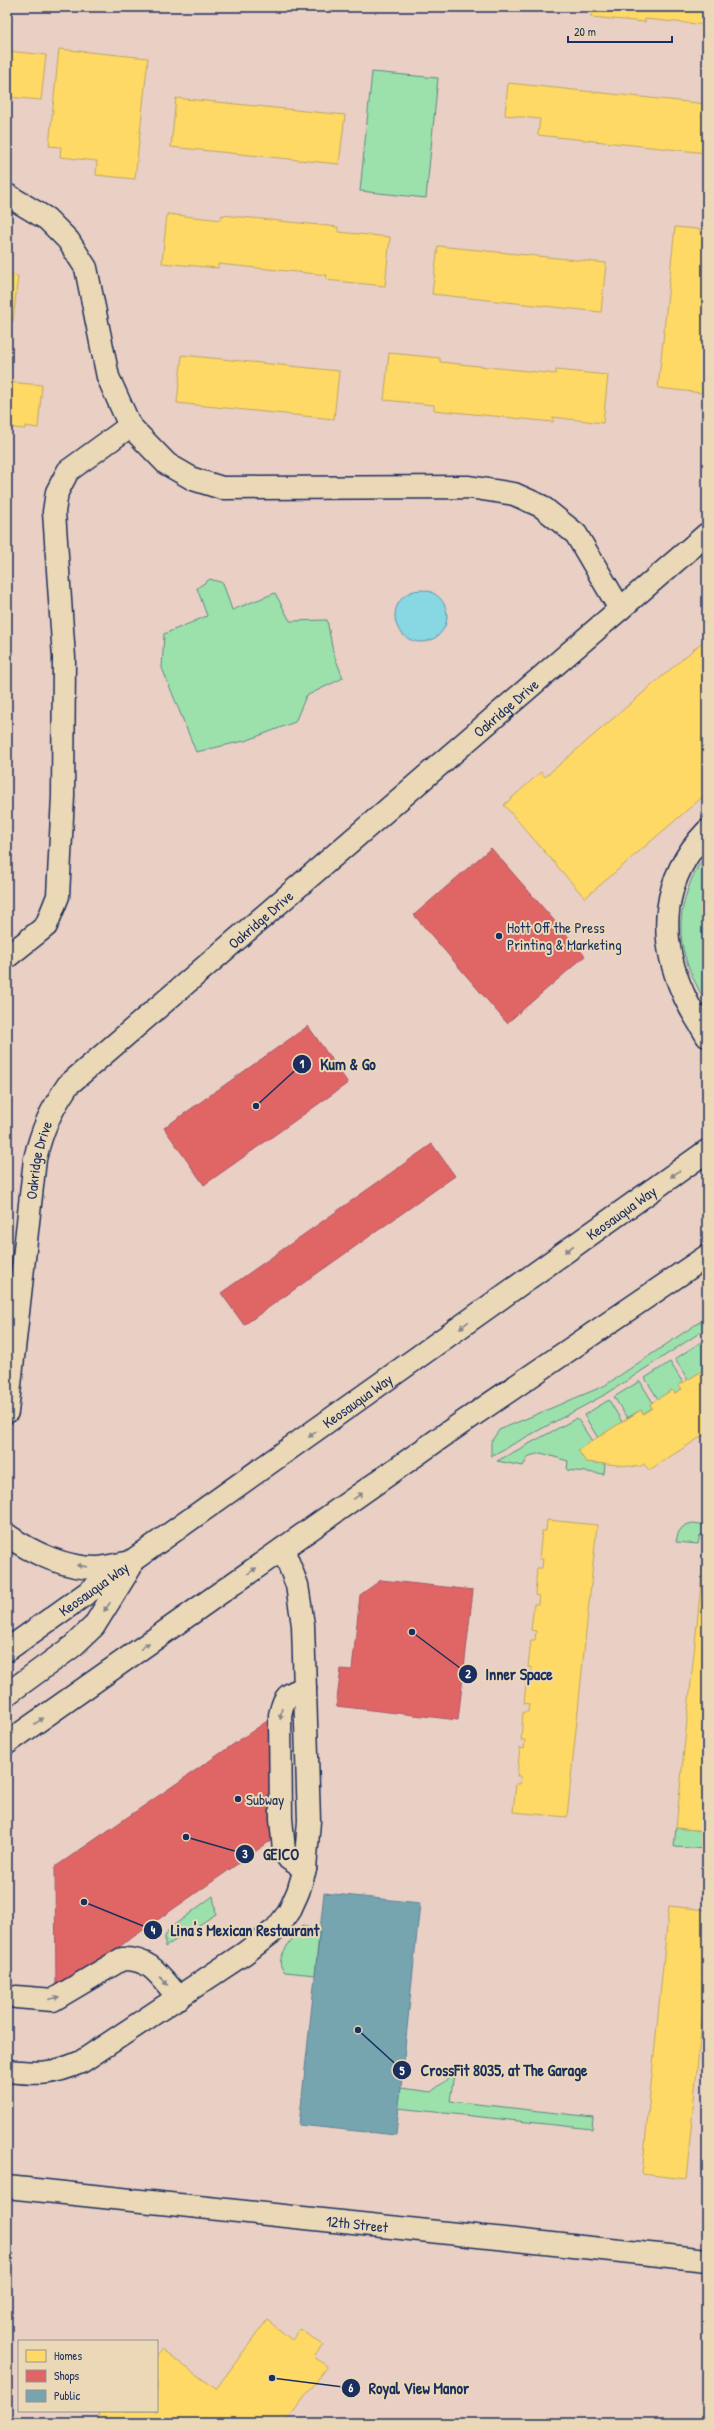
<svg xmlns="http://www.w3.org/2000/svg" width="714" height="2430" viewBox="0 0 714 2430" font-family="'Patrick Hand',sans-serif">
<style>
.green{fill:#9ce0ab;stroke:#5c8884}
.water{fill:#88d8e4;stroke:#5c94ae}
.homes{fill:#ffd966;stroke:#bba664}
.shops{fill:#e06666;stroke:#a55664}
.public{fill:#76a5af;stroke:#5b8297}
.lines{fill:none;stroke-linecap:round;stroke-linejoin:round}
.minor-casing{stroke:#1b2f5e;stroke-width:25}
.major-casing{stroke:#1b2f5e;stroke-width:25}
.minor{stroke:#ebd8b6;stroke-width:22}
.major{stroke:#ebd8b6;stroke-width:22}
.oneway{fill:#83848a}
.poi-dot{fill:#1b2f5e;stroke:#ebd8b6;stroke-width:1.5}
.labels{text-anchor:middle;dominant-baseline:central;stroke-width:4;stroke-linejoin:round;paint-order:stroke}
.street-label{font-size:15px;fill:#1b2f5e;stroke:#ebd8b6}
.poi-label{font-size:15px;fill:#1b2f5e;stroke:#ebd8b6;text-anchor:start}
.leader{fill:none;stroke:#1b2f5e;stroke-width:1.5}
.callout-dot{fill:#1b2f5e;stroke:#ebd8b6;stroke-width:1.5}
.mark-label{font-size:12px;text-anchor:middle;font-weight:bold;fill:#fff}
.callout-label{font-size:16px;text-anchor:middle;font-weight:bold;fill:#1b2f5e;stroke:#ebd8b6;stroke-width:4;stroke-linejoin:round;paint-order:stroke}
</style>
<rect width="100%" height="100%" fill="#e9cfc4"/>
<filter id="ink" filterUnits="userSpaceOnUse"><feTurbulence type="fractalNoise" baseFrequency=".025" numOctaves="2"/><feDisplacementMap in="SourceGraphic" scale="8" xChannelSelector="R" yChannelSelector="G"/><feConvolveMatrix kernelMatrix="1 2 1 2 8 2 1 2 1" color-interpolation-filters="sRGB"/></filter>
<g filter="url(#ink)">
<!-- green -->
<g class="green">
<path d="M372,72L438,78L426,198L360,191Z"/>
<path d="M210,579L223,583L232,610L275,593L290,621L327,620L333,652L343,678L306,696L295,722L248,740L196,752L162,668L164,634L207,616L197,588Z"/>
<path d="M707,855V1005C685,965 672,935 688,889C692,877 698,864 707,855Z"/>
<path d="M707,1317V1328L608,1393L491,1456V1442L499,1430L604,1386Z"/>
<path d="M701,1342L707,1351V1373L704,1370L688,1380L675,1359Z"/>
<path d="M670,1362L683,1383L679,1385L682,1389L675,1393L672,1390L658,1399L645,1378Z"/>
<path d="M640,1381L653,1403L650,1404L652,1408L643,1414L641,1410L627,1418L614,1397Z"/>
<path d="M609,1400L622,1422L598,1438L584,1415Z"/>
<path d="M577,1418L592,1441L579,1450L587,1462L605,1464L604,1474L567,1470L568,1461L541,1453L529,1456L523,1466L497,1461Z"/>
<path d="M693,1523L707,1525V1536L700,1535L698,1544L676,1542C678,1531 681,1525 693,1523Z"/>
<path d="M676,1828L707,1831V1849L674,1847Z"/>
<path d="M213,1896L216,1914L165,1947V1937L169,1929Z"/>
<path d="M303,1925L319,1933L315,1975L285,1972C270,1960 296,1936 303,1925Z"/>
<path d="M454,2074L450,2101L593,2117L592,2129L398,2108L401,2088L431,2092Z"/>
</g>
<!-- water -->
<circle class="water" cx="421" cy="616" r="26"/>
<!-- homes -->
<g class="homes">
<path d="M592,7H707V25L645,19V22L591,17Z"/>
<path d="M59,49L148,58L135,179L96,175L97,161L60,157L61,147L49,146Z"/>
<path d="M7,51L46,55L41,100L7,97Z"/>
<path d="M508,83L707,104V153L538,135L540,119L505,115Z"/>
<path d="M176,98L345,115L339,164L171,147Z"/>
<path d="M167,214L221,220L222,215L338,227V232L390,237L385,286L326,280L327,275L218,264V268L162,263Z"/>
<path d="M675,227L707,230V354L703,393L658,388Z"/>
<path d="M438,246L606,263L601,312L432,294Z"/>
<path d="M7,275L18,276L13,321H7Z"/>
<path d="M389,353L440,358V362L556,374V370L608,375L603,423L553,417V422L434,410V405L384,400Z"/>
<path d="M182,355L339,371L334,419L177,403Z"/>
<path d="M7,382L42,385L38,428L25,426V429L7,427Z"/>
<path d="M707,638V793L585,898L504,805L541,772L545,777Z"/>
<path d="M704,1370L707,1373V1433L649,1470L644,1464L639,1467L586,1462L578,1450L641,1410L643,1414L652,1408L650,1404L672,1390L675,1393L682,1389L679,1385Z"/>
<path d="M547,1520L597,1525L567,1817L513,1812L516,1784H520L521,1776H517L520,1748L524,1749L525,1740H521L523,1712H528L529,1704L524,1703L527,1676L531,1677L532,1668L528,1667L531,1640H535L536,1631L531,1630L534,1604H538L539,1596L535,1595L537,1568H542L543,1559H539L542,1531H546Z"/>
<path d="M706,1536H707V1831L676,1828Z"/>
<path d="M669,1906L707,1910V1969L686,2179L642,2174Z"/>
<path d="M267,2320L292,2340L300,2329L323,2345L314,2357L328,2366L285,2423H98L100,2411H157V2355L161,2349L216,2389Z"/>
</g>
<!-- shops -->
<g class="shops">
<path d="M491,848L585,956L507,1023L414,915Z"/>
<path d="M308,1026L348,1083L204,1185L164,1128Z"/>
<path d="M432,1144L455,1176L244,1325L221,1293Z"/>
<path d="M381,1580L473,1590L458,1720L336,1706L341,1669L352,1670L360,1595Z"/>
<path d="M276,1715V1837L56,1991L55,1867Z"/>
</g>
<!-- public -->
<path class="public" d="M324,1893L420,1903L396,2135L299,2125Z"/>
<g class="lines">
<!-- minor casing -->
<g class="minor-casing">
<g id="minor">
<path d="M7,195L47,219L68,240L86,268L108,377L130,426L167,464L193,479L222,488L469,487L514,494L541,506L576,534L620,609"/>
<path d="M707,831C662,878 657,935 683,993C689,1008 699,1022 707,1036"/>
<path d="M7,957L46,926L58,896L63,796L64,658L54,512L57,492L68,471L130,426"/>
<path id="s1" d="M7,1412L35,1159C42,1129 51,1110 68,1085L707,534"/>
<path d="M305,1869L289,1859L284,1851L281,1818L280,1715C284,1696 287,1694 305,1688"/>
<path d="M16,1997L53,2000L122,1959C152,1958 160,1977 179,1998"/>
<path d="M7,2071C39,2074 51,2075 81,2062L245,1953L276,1929L289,1912L298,1892L305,1869L309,1821L303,1625L297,1585L283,1549"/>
<path id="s2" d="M7,2187L707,2260"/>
</g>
</g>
<!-- major casing -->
<g class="major-casing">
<g id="major">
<path d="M7,1535C32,1553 67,1569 99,1568C108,1567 118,1564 127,1563"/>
<path id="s3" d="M7,1650L707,1151"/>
<path d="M7,1694L73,1646L94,1626L130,1568"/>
<path d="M7,1743L450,1431L707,1256"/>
</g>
</g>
<!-- minor -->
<use href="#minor" class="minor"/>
<!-- major -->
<use href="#major" class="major"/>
</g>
<!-- one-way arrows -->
<defs><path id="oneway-solid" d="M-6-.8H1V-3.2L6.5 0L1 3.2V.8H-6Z"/></defs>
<g class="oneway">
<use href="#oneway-solid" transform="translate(675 1174) rotate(145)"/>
<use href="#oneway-solid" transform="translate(569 1249) rotate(144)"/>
<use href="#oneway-solid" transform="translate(464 1325) rotate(144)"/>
<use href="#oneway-solid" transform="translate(313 1434) rotate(145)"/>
<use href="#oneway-solid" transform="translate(358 1496) rotate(-35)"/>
<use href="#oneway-solid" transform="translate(82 1566) rotate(-172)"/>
<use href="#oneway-solid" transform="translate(252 1571) rotate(-35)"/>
<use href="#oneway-solid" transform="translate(107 1607) rotate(125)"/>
<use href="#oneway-solid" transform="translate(145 1646) rotate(-36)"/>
<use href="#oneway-solid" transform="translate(281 1714) rotate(97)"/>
<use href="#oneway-solid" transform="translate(39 1721) rotate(-35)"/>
<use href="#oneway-solid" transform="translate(164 1981) rotate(48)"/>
<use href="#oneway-solid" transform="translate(54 1998) rotate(-14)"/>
</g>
</g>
<!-- markers -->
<g class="poi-dot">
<circle cx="499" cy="936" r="4"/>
<circle cx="238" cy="1799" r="4"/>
</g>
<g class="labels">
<!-- street labels -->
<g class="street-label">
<text stroke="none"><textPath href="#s1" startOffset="914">Oakridge Drive</textPath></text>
<text stroke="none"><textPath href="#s1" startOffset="590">Oakridge Drive</textPath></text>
<text stroke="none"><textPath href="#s1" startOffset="254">Oakridge Drive</textPath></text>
<text stroke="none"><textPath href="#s3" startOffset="754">Keosauqua Way</textPath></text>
<text stroke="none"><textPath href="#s3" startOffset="430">Keosauqua Way</textPath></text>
<text stroke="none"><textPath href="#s3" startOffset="106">Keosauqua Way</textPath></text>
<text stroke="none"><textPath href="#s2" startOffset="352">12th Street</textPath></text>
</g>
<!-- poi labels -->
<g class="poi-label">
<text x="507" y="927">Hott Off the Press<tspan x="507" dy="17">Printing &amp; Marketing</tspan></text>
<text x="246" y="1799">Subway</text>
</g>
</g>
<!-- callouts -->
<path class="leader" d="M256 1106L302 1064M412 1632L468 1674M186 1837L245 1854M84 1902L153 1930M358 2030L402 2070M272 2378L351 2388"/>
<g class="callout-dot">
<circle cx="256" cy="1106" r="4"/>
<circle cx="412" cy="1632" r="4"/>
<circle cx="186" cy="1837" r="4"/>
<circle cx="84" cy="1902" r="4"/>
<circle cx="358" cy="2030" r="4"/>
<circle cx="272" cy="2378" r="4"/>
<circle cx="302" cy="1064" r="10"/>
<circle cx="468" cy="1674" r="10"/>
<circle cx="245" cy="1854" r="10"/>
<circle cx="153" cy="1930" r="10"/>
<circle cx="402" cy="2070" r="10"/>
<circle cx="351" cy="2388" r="10"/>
</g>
<g class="mark-label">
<text x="302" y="1068">1</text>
<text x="468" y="1678">2</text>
<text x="245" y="1858">3</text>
<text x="153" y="1934">4</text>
<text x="402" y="2075">5</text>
<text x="351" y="2392">6</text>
</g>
<g class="callout-label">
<text x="348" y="1070">Kum &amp; Go</text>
<text x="519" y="1680">Inner Space</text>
<text x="281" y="1860">GEICO</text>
<text x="245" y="1936">Lina's Mexican Restaurant</text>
<text x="504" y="2076">CrossFit 8035, at The Garage</text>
<text x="419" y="2394">Royal View Manor</text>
</g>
<!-- margin -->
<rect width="714" height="2430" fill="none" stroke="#ebd8b6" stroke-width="24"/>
<rect x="12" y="12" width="690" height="2406" fill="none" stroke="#1b2f5e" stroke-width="1.5" filter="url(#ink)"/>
<!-- legend -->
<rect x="18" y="2340" width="140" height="72" fill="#ebd8b6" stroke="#989493"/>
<rect x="26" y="2350" width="20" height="12" fill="#ffd966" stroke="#989493"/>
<text x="54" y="2360" font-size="12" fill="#1b2f5e">Homes</text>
<rect x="26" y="2370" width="20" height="12" fill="#e06666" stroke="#989493"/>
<text x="54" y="2380" font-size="12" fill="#1b2f5e">Shops</text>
<rect x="26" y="2390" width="20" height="12" fill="#76a5af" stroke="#989493"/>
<text x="54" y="2400" font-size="12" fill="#1b2f5e">Public</text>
<!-- scale -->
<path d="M568 36v6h104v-6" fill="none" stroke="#1b2f5e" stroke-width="2"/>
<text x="574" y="36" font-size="12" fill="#1b2f5e" stroke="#ebd8b6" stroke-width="3" paint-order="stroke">20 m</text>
</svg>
